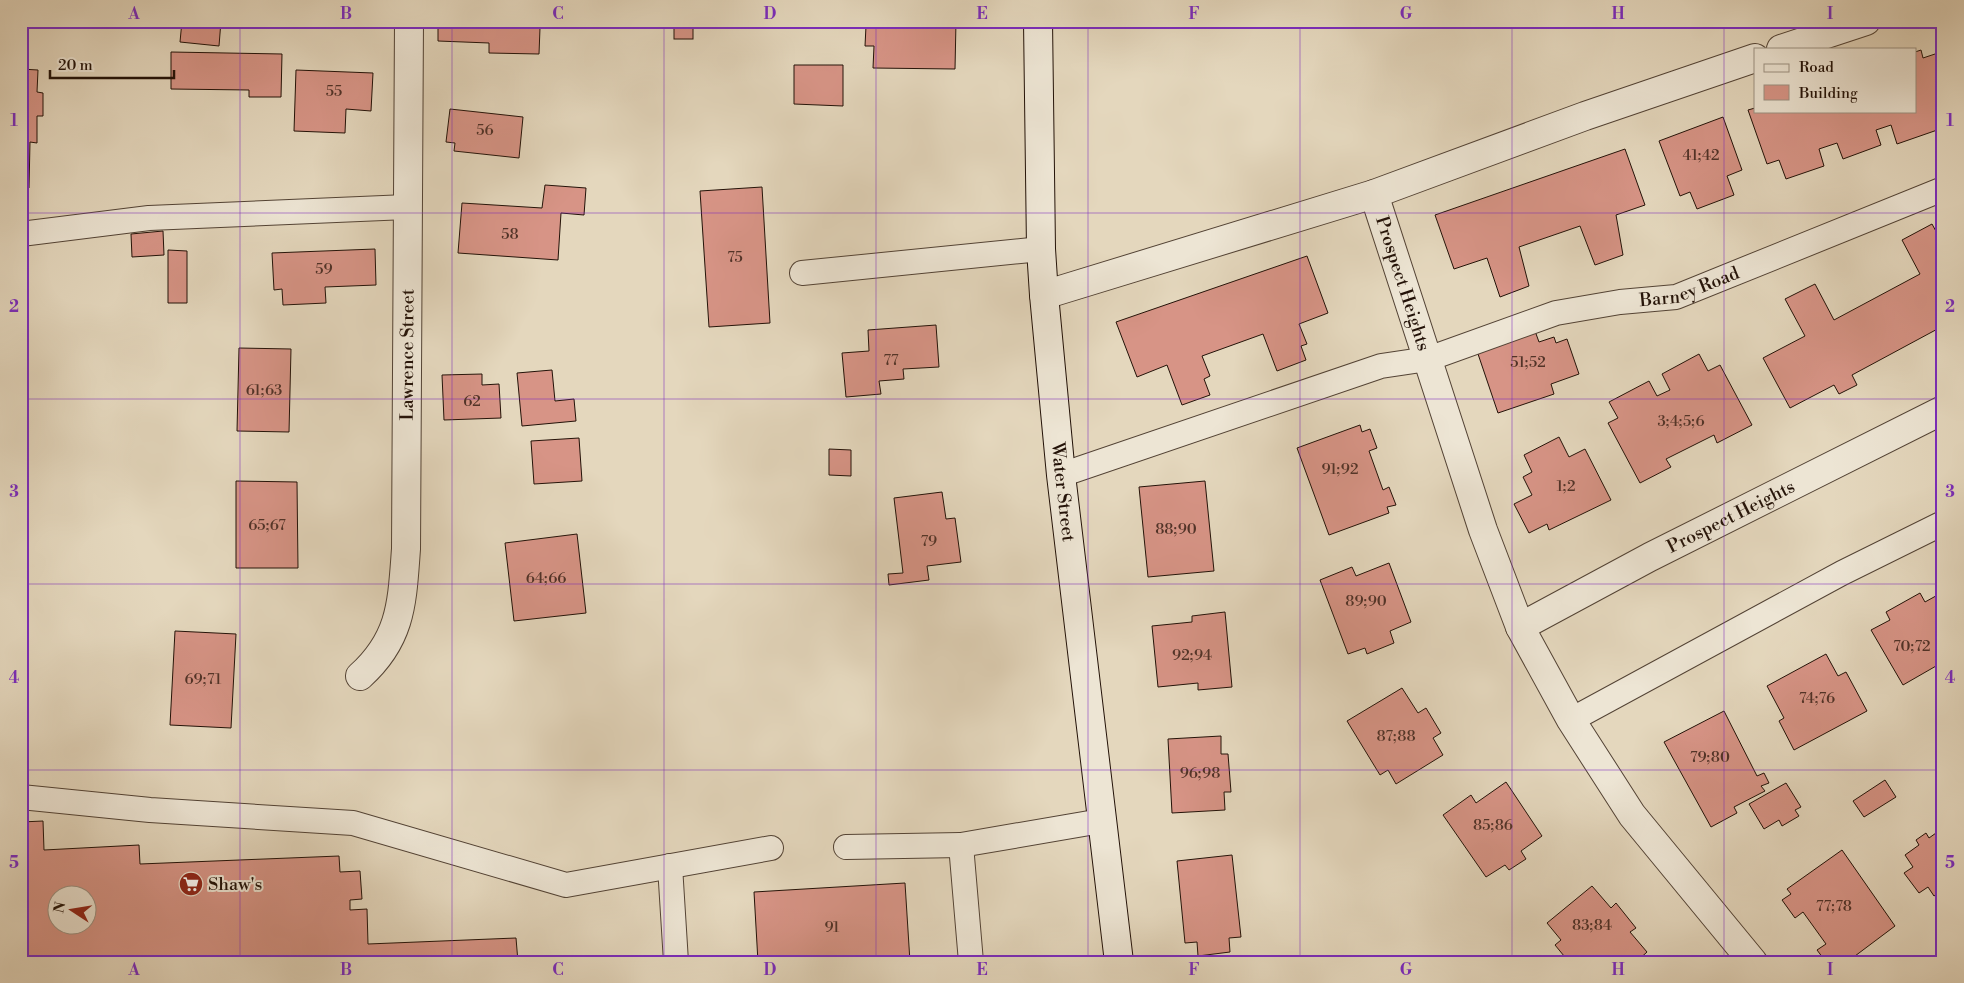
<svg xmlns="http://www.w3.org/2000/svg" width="1964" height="983" viewBox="0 0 1964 983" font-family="'Libre Bodoni',serif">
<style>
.building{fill:#d79486;stroke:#231208;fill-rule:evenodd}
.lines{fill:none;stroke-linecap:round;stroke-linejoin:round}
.lane-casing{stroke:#534335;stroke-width:26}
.street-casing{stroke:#534335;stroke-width:30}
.secondary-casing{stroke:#231208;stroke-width:30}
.lane{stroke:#ede5d4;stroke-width:24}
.street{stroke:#ede5d4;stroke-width:28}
.secondary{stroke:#ede5d4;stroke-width:28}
.grid{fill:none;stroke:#7b2cbf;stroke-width:1;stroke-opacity:0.55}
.labels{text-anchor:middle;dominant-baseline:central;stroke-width:4;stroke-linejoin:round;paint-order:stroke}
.number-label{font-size:15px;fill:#503228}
.street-label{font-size:18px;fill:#231208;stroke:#ede5d4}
.poi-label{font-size:18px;fill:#231208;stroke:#ede5d4;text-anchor:start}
.neatline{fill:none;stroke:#7b2cbf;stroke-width:2}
.grid-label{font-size:16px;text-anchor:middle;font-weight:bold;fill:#7b2cbf}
</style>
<rect width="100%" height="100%" fill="#e4d7bd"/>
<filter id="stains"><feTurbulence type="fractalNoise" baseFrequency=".004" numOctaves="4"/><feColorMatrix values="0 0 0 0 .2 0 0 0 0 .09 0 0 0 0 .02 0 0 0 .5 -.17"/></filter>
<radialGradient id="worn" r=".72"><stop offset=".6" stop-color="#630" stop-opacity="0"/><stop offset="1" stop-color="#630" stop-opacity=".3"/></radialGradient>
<!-- building -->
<g class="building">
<path d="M182,21H221L219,46L180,42Z"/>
<path d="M438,21H513V27L540,28L539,54L489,53V43L438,41Z"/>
<rect x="674" y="21" width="19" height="18"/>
<path d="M874,21H956L955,69L873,68L874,46H865L866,26H874Z"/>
<path d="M1921,50L1923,58L1938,53L1943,67V96L1936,98L1943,118V128L1897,144L1891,125L1876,130L1881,145L1843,159L1837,143L1819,149L1824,166L1786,179L1779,160L1767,164L1748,110L1755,108V111H1915V52Z"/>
<path d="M171,52L282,54L281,97H249V90L171,89Z"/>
<path d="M794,65H843V106L794,104Z"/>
<path d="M21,69L38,70L37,92L43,93V116H37V143L30,142L29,188H21Z"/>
<path d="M296,70L373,73L371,111L346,109L345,133L294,131Z"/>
<path d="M450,109L523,117L519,158L454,151L455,143L446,142Z"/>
<path d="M1723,117L1742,170L1727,176L1734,195L1697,209L1690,192L1680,196L1659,141Z"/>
<path d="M1625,149L1645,205L1616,215L1623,255L1595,265L1580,226L1519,247L1529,286L1500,297L1487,258L1454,269L1435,215Z"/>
<path d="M545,185L586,188L584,215L561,213L558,260L458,253L462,203L542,208Z"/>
<path d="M762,187L770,323L709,327L700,191Z"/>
<path d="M1932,224L1943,244V326L1852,375L1857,385L1839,394L1834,385L1790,408L1763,358L1805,336L1785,299L1815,284L1834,320L1920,274L1902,240Z"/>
<path d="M163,231L164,255L132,257L131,234Z"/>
<path d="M375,249L376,285L325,287L326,303L283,305L282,289L274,290L272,253Z"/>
<path d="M168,250L187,251V303H168Z"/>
<path d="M1307,256L1328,313L1299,324L1307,344L1301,346L1306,360L1277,371L1263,334L1202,356L1210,376L1204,379L1210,395L1182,405L1167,365L1137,377L1116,322Z"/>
<path d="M936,325L939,367L903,369L904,379L879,381L881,394L846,397L842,353L869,351L868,330Z"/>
<path d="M1535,331L1539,342L1554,337L1556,343L1567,339L1579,374L1551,384L1554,394L1498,413L1477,351Z"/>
<path d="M239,348L291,349L289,432L237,431Z"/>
<path d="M1699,354L1708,371L1720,365L1752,425L1717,443L1714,435L1666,459L1671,467L1640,483L1608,423L1618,418L1609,402L1649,381L1657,396L1670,390L1662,374Z"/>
<path d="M552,370L555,401L574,399L576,421L522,426L517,373Z"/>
<path d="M482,374V385L499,384L501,418L444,420L442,375Z"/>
<path d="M1360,425L1362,432L1370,429L1377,448L1369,451L1383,490L1389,487L1396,505L1387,507L1389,513L1329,535L1297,448Z"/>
<path d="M1559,437L1569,457L1585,449L1611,500L1549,530L1547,524L1529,533L1514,504L1532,495L1523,477L1532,472L1524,455Z"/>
<path d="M579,438L582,481L534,484L531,441Z"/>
<path d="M829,449L851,450V476L829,475Z"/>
<path d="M236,481L297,482L298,568H236Z"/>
<path d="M1205,481L1214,571L1148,577L1139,487Z"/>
<path d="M942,492L946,519L955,518L961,562L927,566L929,580L889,585L888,574L903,573L894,498Z"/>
<path d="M577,534L586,613L514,621L505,543Z"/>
<path d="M1389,563L1411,622L1390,631L1394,643L1367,654L1365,648L1348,654L1320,580L1352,567L1356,576Z"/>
<path d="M1943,592V662L1903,685L1871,630L1890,620L1886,612L1920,593L1925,602Z"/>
<path d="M1225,612L1232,687L1198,690V683L1158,687L1152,626L1192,622V616Z"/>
<path d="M175,631L236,634L231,728L170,725Z"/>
<path d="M1826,654L1838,676L1846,672L1867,711L1794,750L1779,721L1784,718L1767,686Z"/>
<path d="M1402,688L1418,713L1426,708L1441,733L1433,738L1443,755L1396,784L1388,770L1380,775L1347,721Z"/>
<path d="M1724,711L1757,776L1764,773L1769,783L1761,786L1765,791L1734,807L1737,813L1711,827L1664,742Z"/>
<path d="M1221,736V754H1228L1231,792H1224L1225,810L1172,813L1168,739Z"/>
<path d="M1885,780L1896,797L1864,817L1853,801Z"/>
<path d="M1506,782L1542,836L1521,851L1526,859L1509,870L1505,865L1486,877L1443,815L1471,795L1476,803Z"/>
<path d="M1786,783L1801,807L1795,810L1799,816L1782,826L1779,820L1764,829L1749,804Z"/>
<path d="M43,821L44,850L139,845L140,864L339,856L340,872L360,871L362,899L350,900V910L367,909L368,944L516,938L518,962H21V822ZM58,896H88V926H58Z"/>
<path d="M1943,828V890L1934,896L1928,887L1919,893L1904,873L1913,867L1905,855L1919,845L1916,840L1926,833L1929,838Z"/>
<path d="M1842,850L1895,926L1847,962L1837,960L1826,962L1817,950L1826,944L1803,912L1795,918L1782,900L1791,894L1787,889Z"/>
<path d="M1232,855L1241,937L1229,938L1230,952L1198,956L1197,942L1185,943L1177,861Z"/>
<path d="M905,883L910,962H758L754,892Z"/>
<path d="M1592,886L1611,908L1616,903L1636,928L1630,932L1647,952L1636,962H1569L1555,945L1561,940L1547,923Z"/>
</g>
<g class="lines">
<!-- lane casing -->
<g class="lane-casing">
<g id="lane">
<path d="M21,234L149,218L407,207"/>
<path d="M802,273L1041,249"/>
<path id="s1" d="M1061,475L1381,366L1428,359L1556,313L1620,302L1676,297L1943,189"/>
<path d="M1571,720L1842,573L1943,523"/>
<path d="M21,797L150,810L353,823L566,885L771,848"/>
<path d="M846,847L961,845"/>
<path d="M670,866L676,962"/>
<path d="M971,962L961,845L1101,821"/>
</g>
</g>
<!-- street casing -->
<g class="street-casing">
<g id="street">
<path d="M1781,49L1866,21"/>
<path id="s2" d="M1374,194L1483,530L1520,627L1571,720L1632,815L1753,962"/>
<path d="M1044,295L1374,194L1585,116L1755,58"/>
<path id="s3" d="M1520,627L1650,557L1943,410"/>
<path id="s4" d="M360,676C402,638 402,602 406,549L409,21"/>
</g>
</g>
<!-- secondary casing -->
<g class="secondary-casing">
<g id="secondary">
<path id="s5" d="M1038,21L1041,249L1044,295L1061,475L1119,962"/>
</g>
</g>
<!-- lane -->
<use href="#lane" class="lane"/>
<!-- street -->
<use href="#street" class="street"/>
<!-- secondary -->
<use href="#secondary" class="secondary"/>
</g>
<!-- grid -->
<path class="grid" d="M240,21V962M452,21V962M664,21V962M876,21V962M1088,21V962M1300,21V962M1512,21V962M1724,21V962M21,213H1943M21,399H1943M21,584H1943M21,770H1943"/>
<!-- icons -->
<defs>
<g id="supermarket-disc" transform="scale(1.25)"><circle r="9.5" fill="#8f2418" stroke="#ede5d4"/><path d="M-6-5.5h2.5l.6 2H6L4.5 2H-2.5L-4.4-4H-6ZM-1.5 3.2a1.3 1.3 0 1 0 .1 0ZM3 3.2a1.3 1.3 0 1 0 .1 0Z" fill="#fff"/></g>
</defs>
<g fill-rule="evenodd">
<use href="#supermarket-disc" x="191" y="884"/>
</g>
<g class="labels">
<!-- number labels -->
<g class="number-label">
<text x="334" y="91">55</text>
<text x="485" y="130">56</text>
<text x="1701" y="155">41;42</text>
<text x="510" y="234">58</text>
<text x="735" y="257">75</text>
<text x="324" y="269">59</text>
<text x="891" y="360">77</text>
<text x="1528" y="362">51;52</text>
<text x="264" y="390">61;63</text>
<text x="472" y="401">62</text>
<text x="1681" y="421">3;4;5;6</text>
<text x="1340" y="469">91;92</text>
<text x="1566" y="486">1;2</text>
<text x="267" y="525">65;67</text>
<text x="1176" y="529">88;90</text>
<text x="929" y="541">79</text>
<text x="546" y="578">64;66</text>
<text x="1366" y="601">89;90</text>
<text x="1912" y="646">70;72</text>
<text x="1192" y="655">92;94</text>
<text x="203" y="679">69;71</text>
<text x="1817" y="698">74;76</text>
<text x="1396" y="736">87;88</text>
<text x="1710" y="757">79;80</text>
<text x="1200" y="773">96;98</text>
<text x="1493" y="825">85;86</text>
<text x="1834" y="906">77;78</text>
<text x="1592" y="925">83;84</text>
<text x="832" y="927">91</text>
</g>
<!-- street labels -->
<g class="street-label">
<text stroke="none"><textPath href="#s2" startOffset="94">Prospect Heights</textPath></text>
<text stroke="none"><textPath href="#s1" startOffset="658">Barney Road</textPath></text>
<text stroke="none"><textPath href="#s4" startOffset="334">Lawrence Street</textPath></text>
<text stroke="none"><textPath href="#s5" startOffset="472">Water Street</textPath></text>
<text stroke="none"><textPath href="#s3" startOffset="238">Prospect Heights</textPath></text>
</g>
<!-- poi labels -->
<g class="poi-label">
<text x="208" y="884">Shaw's</text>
</g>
</g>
<!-- margin -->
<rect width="1964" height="983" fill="none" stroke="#e4d7bd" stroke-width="55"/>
<!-- legend -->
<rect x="1754" y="48" width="162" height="65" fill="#ede5d4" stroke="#9c9182"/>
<rect x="1764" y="64" width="25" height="8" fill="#ede5d4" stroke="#9c9182"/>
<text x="1799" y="72" font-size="15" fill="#231208">Road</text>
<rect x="1764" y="85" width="25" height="15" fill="#d79486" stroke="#9c9182"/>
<text x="1799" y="98" font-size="15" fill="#231208">Building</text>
<!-- north arrow -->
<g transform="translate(72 910) rotate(282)"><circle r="24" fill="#ede5d4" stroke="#9c9182"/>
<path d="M0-4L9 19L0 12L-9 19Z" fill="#8f2418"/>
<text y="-8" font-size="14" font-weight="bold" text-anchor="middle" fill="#231208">N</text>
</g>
<!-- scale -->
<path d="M50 70v8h124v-8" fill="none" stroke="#231208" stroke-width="2.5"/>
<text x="58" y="70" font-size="15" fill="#231208" stroke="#ede5d4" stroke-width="4" paint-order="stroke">20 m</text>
<rect x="28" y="28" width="1908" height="928" class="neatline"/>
<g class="grid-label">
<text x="134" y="19">A</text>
<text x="346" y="19">B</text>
<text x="558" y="19">C</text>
<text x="770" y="19">D</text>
<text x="982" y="19">E</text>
<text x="1194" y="19">F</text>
<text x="1406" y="19">G</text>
<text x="1618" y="19">H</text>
<text x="1830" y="19">I</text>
<text x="14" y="126">1</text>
<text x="1950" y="126">1</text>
<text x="14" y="312">2</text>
<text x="1950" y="312">2</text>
<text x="14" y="497">3</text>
<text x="1950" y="497">3</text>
<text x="14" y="683">4</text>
<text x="1950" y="683">4</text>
<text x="14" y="868">5</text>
<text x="1950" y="868">5</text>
<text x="134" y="975">A</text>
<text x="346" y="975">B</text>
<text x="558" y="975">C</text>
<text x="770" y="975">D</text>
<text x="982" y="975">E</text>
<text x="1194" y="975">F</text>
<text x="1406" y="975">G</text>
<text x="1618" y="975">H</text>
<text x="1830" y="975">I</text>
</g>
<rect width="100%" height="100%" filter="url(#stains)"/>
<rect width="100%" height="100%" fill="url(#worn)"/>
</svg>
